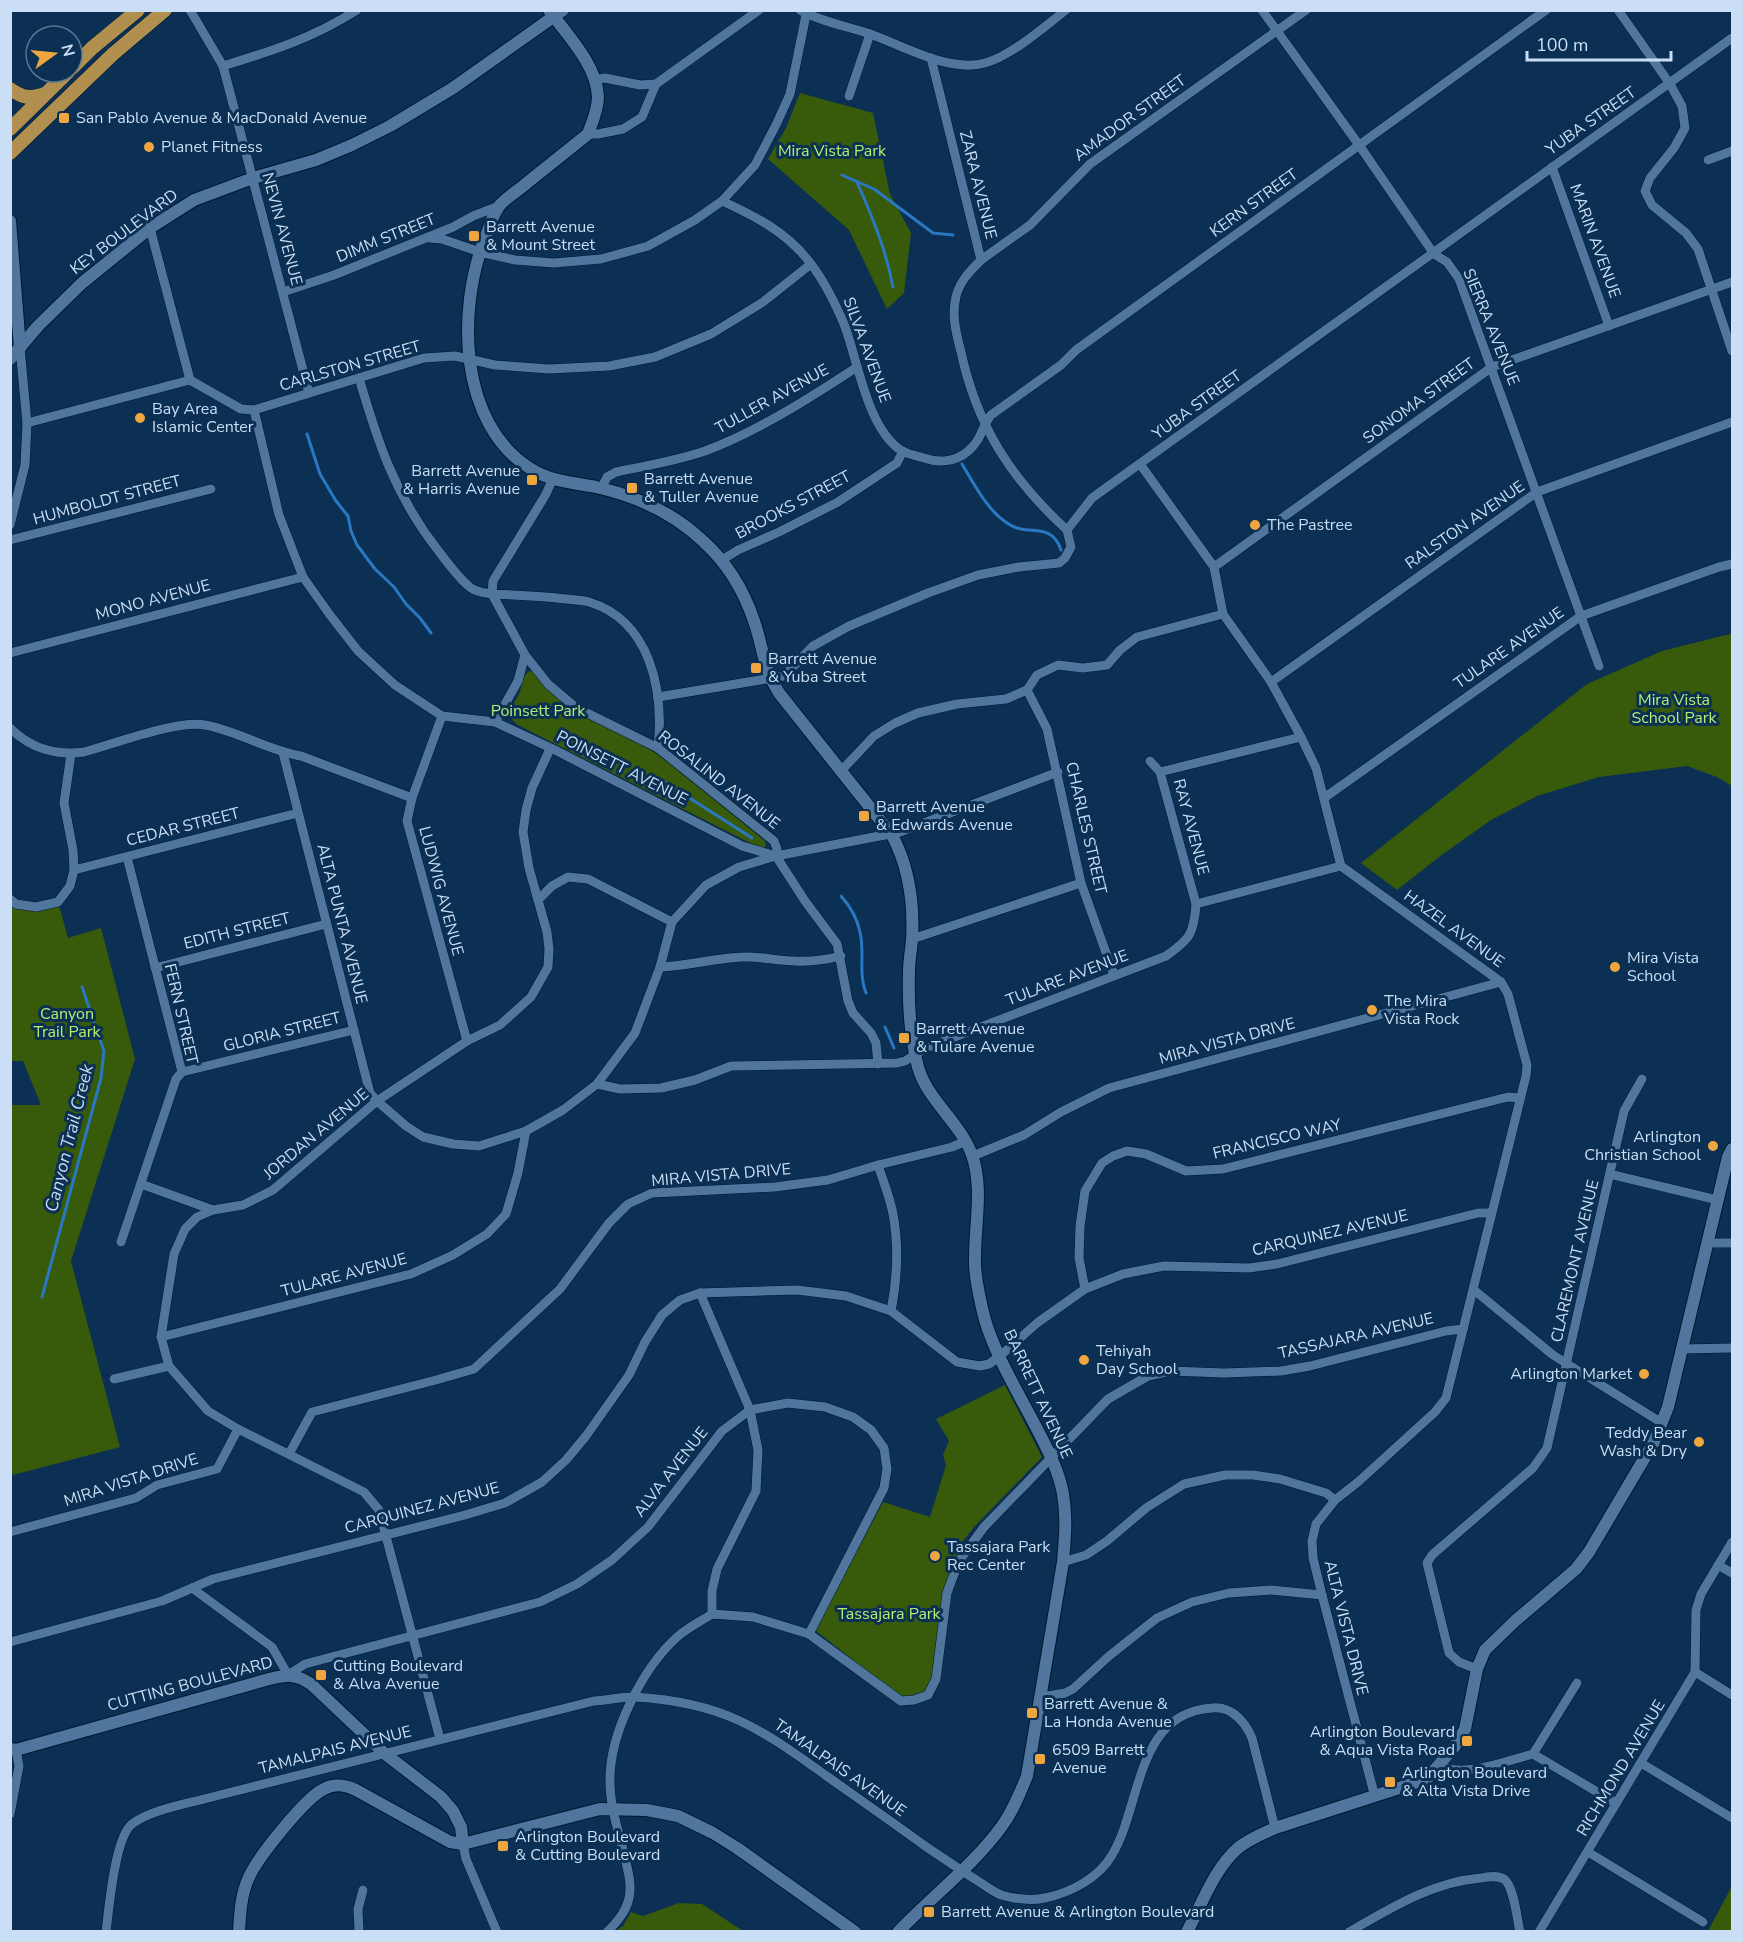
<svg xmlns="http://www.w3.org/2000/svg" width="1743" height="1942" viewBox="0 0 1743 1942" font-family="'Nunito Sans',sans-serif">
<style>
.green{fill:#385a0b}
.lines{fill:none;stroke-linecap:round;stroke-linejoin:round}
.stream{stroke:#2a78c2;stroke-width:3}
.street-casing{stroke:#001832;stroke-width:10}
.secondary-casing{stroke:#001832;stroke-width:14}
.primary-casing{stroke:#001832;stroke-width:15}
.street{stroke:#51769e;stroke-width:9}
.secondary{stroke:#51769e;stroke-width:12}
.primary{stroke:#b18f4f;stroke-width:14}
.poi-dot{fill:#f0a63f;stroke:#0b3054;stroke-width:2}
.labels{text-anchor:middle;dominant-baseline:central;stroke-width:6;stroke-linejoin:round;paint-order:stroke}
.poi-label{font-size:16px;fill:#cadff5;stroke:#0b3054;text-anchor:start}
.street-label{font-size:16px;fill:#cadff5;stroke:#0b3054}
.park-label{font-size:16px;fill:#b1ef73;stroke:#0b3054}
.water-label{font-size:18px;font-style:italic;fill:#c9dbef;stroke:#0b3054}
</style>
<rect width="100%" height="100%" fill="#0b3054"/>
<!-- green -->
<g class="green">
<path d="M800,93L873,113L890,194L911,233L904,293L887,309L849,230L768,159L786,128Z"/>
<path d="M1730,634L1732,635V786L1717,777L1687,766L1599,777L1537,796L1491,820L1443,854L1397,890L1361,863L1587,684L1662,651Z"/>
<path d="M529,671L533,672L550,692L565,704L656,753L764,840L766,844L765,847L762,849L744,840L518,725L509,717C509,706 515,703 519,694C523,685 521,678 529,671Z"/>
<path d="M11,899L16,904L58,902L68,938L101,928L135,1059L71,1261L120,1447L13,1475L10,1465V1105H41L23,1061H11Z"/>
<path d="M1005,1385L1042,1457L974,1527L963,1541L951,1567L950,1593L939,1664L927,1692L910,1699L896,1694L815,1630L883,1502L930,1517L946,1465L943,1455L949,1441L936,1419Z"/>
<path d="M1732,1886V1931H1708Z"/>
<path d="M679,1903L702,1904L743,1931H615L623,1926L631,1912L643,1916Z"/>
</g>
<g class="lines">
<!-- stream -->
<g class="stream">
<path d="M842,175L874,189L933,233L953,235"/>
<path d="M857,182C872,216 886,250 893,287"/>
<path d="M307,434L320,474L336,501L348,516L351,531L357,545L375,569L394,587L406,604L420,618L431,633"/>
<path d="M962,464C974,484 987,510 1007,523C1028,538 1051,520 1061,550"/>
<path d="M663,781L752,838"/>
<path d="M841,896C850,906 857,918 860,932C865,952 858,974 866,993"/>
<path d="M885,1027L894,1048"/>
<path d="M42,1297L101,1078L104,1051L82,987"/>
</g>
<!-- street casing -->
<g class="street-casing">
<g id="street">
<path d="M190,10L223,66L309,393"/>
<path d="M800,10C821,22 847,26 870,34C904,46 949,73 985,63C1011,56 1044,27 1066,10"/>
<path d="M1262,10L1359,145L1434,254L1447,262L1459,279L1599,666"/>
<path d="M1618,10L1670,84L1682,106L1685,128L1674,148L1650,178L1645,191L1652,205L1686,233L1698,249L1732,351"/>
<path d="M931,58L981,260C969,272 957,284 955,302C952,319 957,336 961,352C977,426 1011,479 1067,530"/>
<path d="M223,66C272,51 313,38 357,10"/>
<path d="M594,80L605,78L640,85L656,84"/>
<path d="M849,96L870,34"/>
<path d="M588,134H598L623,129L642,117L656,84L759,10"/>
<path d="M1708,160L1732,151"/>
<path d="M1552,167L1609,326"/>
<path d="M722,201C757,217 788,233 811,264C825,282 835,303 844,324C858,360 867,429 902,451C908,454 917,456 924,458C938,463 955,462 967,452C982,440 981,428 991,415L1061,365L1076,350L1546,10"/>
<path d="M150,228L190,380"/>
<path d="M429,238L442,239L480,252L515,260L554,263L601,259L648,246L695,220L722,201L755,165L776,125L790,94L807,10"/>
<path d="M981,260L1030,225L1090,164L1306,10"/>
<path d="M283,292L334,275L453,227L473,216L499,206"/>
<path d="M359,378C378,443 395,495 437,549C447,562 458,578 471,588C476,592 486,593 492,594L525,655L548,684L575,707L658,748L774,841L777,849L776,856"/>
<path d="M254,410L279,515L303,577L330,615L358,651L395,685L442,716L495,722L555,750L742,846L776,856L805,901L837,944L848,1001L853,1013L871,1033L876,1043L878,1064"/>
<path d="M27,423L190,380L241,409L254,410L424,358L455,356L495,365L549,369L609,366L655,357L711,334L763,302L811,264"/>
<path d="M1140,464L1214,567L1223,614L1271,682L1301,737L1316,768L1341,866L1501,982L1508,994L1527,1065L1526,1076L1446,1398L1435,1412L1358,1482L1335,1500L1316,1524L1312,1541L1313,1558L1322,1595L1375,1797"/>
<path d="M553,478L546,494L493,581L492,594C517,595 542,596 566,599C574,600 582,600 589,602C651,621 664,691 658,748"/>
<path d="M601,489L607,477L616,472C645,466 676,461 705,451C758,431 810,398 857,367"/>
<path d="M10,525L25,465L27,423L20,348"/>
<path d="M10,540L211,489"/>
<path d="M722,560L738,550L779,532L838,502L897,463L903,451"/>
<path d="M1214,567L1492,367L1732,282"/>
<path d="M10,653L303,577"/>
<path d="M1271,682L1537,492L1732,422"/>
<path d="M1027,690L1047,729L1081,883L1114,975"/>
<path d="M658,697L784,676L813,646L849,626L928,593L978,575L1019,567L1059,563L1065,558L1071,547L1067,530L1092,498L1732,38"/>
<path d="M442,716L412,798L407,821L467,1041"/>
<path d="M495,722L518,681L525,655"/>
<path d="M10,728C30,748 56,756 84,752C114,744 176,720 205,725C238,731 267,750 301,756L412,798"/>
<path d="M283,753L370,1093L377,1101L406,1126L423,1137L453,1144L479,1146L526,1131L563,1110L597,1084L635,1033L660,967L672,922L706,885L739,867L776,856L900,832L1058,772"/>
<path d="M1150,761L1160,772L1196,904"/>
<path d="M840,772L874,736L895,723L918,713L957,704L1006,699L1027,690L1037,675L1058,665L1083,668L1107,665L1120,650L1137,637L1223,614"/>
<path d="M1160,772L1301,737"/>
<path d="M1324,798L1581,616L1719,567L1732,564"/>
<path d="M74,870L298,813"/>
<path d="M10,899L16,904L36,907L58,902L70,886L74,870L73,850L64,803L71,754"/>
<path d="M538,900L552,886L568,877L588,879L672,922"/>
<path d="M912,939L1081,883"/>
<path d="M660,967C688,966 715,958 743,957C760,956 777,961 795,961C811,962 825,960 841,956"/>
<path d="M155,968L326,924"/>
<path d="M182,1072L354,1030"/>
<path d="M597,1084L620,1089L661,1088L695,1080L731,1066L897,1063L905,1061L926,1048L1166,956C1190,939 1194,934 1196,904L1341,866"/>
<path d="M973,1156L1024,1135L1061,1112L1109,1088L1501,982"/>
<path d="M878,1165C883,1181 890,1197 893,1214C899,1246 897,1280 891,1311"/>
<path d="M1610,1174L1718,1200"/>
<path d="M141,1184L213,1210"/>
<path d="M121,1242L176,1079L182,1072L127,857"/>
<path d="M1707,1243H1732"/>
<path d="M1085,1289L1079,1258L1080,1226L1085,1191L1102,1163L1113,1156L1127,1151L1146,1154L1186,1171L1223,1169L1508,1097L1519,1098"/>
<path d="M1474,1290L1553,1355L1662,1423"/>
<path d="M161,1337L411,1274L453,1255L487,1234L506,1214L518,1173L526,1131"/>
<path d="M1682,1349L1732,1348"/>
<path d="M114,1379L169,1366"/>
<path d="M289,1454L312,1412L436,1380L474,1369L560,1289L609,1223L628,1204L652,1193L775,1187L828,1180L878,1165L952,1147L966,1141"/>
<path d="M10,1532L136,1498L157,1485L217,1469L238,1429"/>
<path d="M1063,1562L1086,1555L1107,1541L1146,1508L1184,1484L1225,1475H1253L1280,1479L1326,1493L1335,1500"/>
<path d="M1718,1565L1732,1573"/>
<path d="M192,1588L272,1647L288,1675L305,1664L540,1602L577,1584L612,1560L648,1527L722,1431L750,1410L788,1403L825,1407L853,1417L871,1430L884,1448L887,1469L884,1488L809,1634"/>
<path d="M712,1614L753,1617L809,1634L901,1701L914,1700L928,1695L936,1679L947,1593L959,1561L984,1527L1108,1399L1148,1376L1171,1371L1224,1373L1281,1371L1310,1366L1446,1331L1463,1329"/>
<path d="M10,1642L162,1601L213,1579L465,1515L505,1503L542,1482L566,1460L586,1436L629,1375L645,1342L662,1315L680,1300L700,1293L797,1290L846,1296L891,1311L957,1362L980,1366L989,1364L1000,1356L1037,1323L1085,1289L1123,1274L1164,1266L1249,1268L1277,1264L1478,1213H1491"/>
<path d="M1477,1669L1459,1662L1449,1653L1427,1563L1432,1555L1533,1468L1547,1448L1624,1111L1642,1079"/>
<path d="M1695,1672L1732,1695"/>
<path d="M1042,1697L1065,1693L1073,1689L1109,1656L1157,1618L1192,1602L1229,1593L1271,1590L1322,1595"/>
<path d="M440,1739L379,1510L364,1492L238,1429L208,1411L169,1366L161,1337L174,1254L185,1229L197,1217L213,1210L243,1205L273,1190L377,1101L467,1041L500,1025L531,997L548,967L549,949L547,932L529,868L523,832L526,810L532,788L550,749"/>
<path d="M1533,1754L1577,1683"/>
<path d="M1641,1763L1732,1818"/>
<path d="M1438,1766C1466,1778 1505,1761 1533,1754L1616,1803"/>
<path d="M10,1814L19,1766L16,1750"/>
<path d="M463,1844L466,1859L497,1932"/>
<path d="M1588,1852L1703,1922"/>
<path d="M106,1932C109,1908 115,1837 132,1824C150,1810 186,1804 208,1798L594,1701C607,1700 621,1697 634,1697C670,1699 708,1706 740,1721C772,1736 800,1757 828,1777C862,1801 895,1824 928,1848C946,1860 963,1872 981,1883C987,1887 994,1892 1001,1895C1015,1899 1030,1901 1045,1898C1070,1893 1099,1878 1112,1855C1142,1805 1135,1713 1212,1708C1232,1706 1245,1722 1252,1738L1275,1828"/>
<path d="M359,1932L358,1909L363,1890"/>
<path d="M607,1932C617,1922 626,1912 629,1898C632,1885 628,1871 625,1858C619,1833 610,1807 610,1782C609,1734 642,1669 677,1637C687,1628 701,1621 712,1614V1591L717,1569L756,1491L758,1450L750,1410L700,1293"/>
<path d="M1349,1932C1391,1908 1432,1882 1481,1878C1488,1877 1497,1875 1504,1879C1514,1886 1517,1919 1520,1932"/>
<path d="M1539,1932L1695,1672L1696,1610L1701,1594L1732,1542"/>
</g>
</g>
<!-- secondary casing -->
<g class="secondary-casing">
<g id="secondary">
<path d="M549,10C567,35 597,65 598,97C598,110 592,123 588,134C568,150 548,166 528,182C519,190 507,197 500,205C493,213 489,229 485,238C457,309 458,424 531,469C549,481 575,483 596,487C636,496 674,513 704,542C727,563 744,591 754,621C764,649 762,666 779,693L892,835C909,867 914,904 912,940C911,951 909,961 909,972C908,1003 910,1036 918,1067C927,1100 960,1122 972,1155C984,1189 974,1228 975,1263C975,1278 979,1294 982,1308C990,1347 1018,1392 1036,1427C1047,1448 1059,1471 1063,1494C1067,1517 1065,1539 1063,1562L1027,1776C1020,1793 1013,1811 1002,1826C973,1866 932,1896 898,1932"/>
<path d="M10,221L20,348"/>
<path d="M10,359L38,326L82,283L150,228L194,200L253,178L316,160L352,145L390,126L453,88L563,10"/>
<path d="M10,1749L16,1750L269,1679C287,1675 295,1673 311,1684L384,1753L441,1797L453,1811L461,1827L463,1844"/>
<path d="M239,1932C240,1913 241,1894 249,1877C258,1857 305,1798 324,1789C335,1783 345,1785 356,1790L450,1842L463,1844L600,1809L647,1810L678,1816L713,1833L737,1848L855,1932"/>
<path d="M1187,1932C1202,1904 1214,1869 1238,1848C1249,1839 1262,1834 1275,1828L1427,1779L1455,1746L1465,1729L1477,1669L1485,1650L1515,1621L1576,1569L1589,1552L1654,1442L1668,1407L1728,1157L1732,1149"/>
</g>
</g>
<!-- primary casing -->
<g class="primary-casing">
<g id="primary">
<path d="M72,68L92,48L138,10"/>
<path d="M10,89C23,98 30,99 45,94"/>
<path d="M10,129L68,72"/>
<path d="M10,153L113,54L165,10"/>
</g>
</g>
<!-- street -->
<use href="#street" class="street"/>
<!-- secondary -->
<use href="#secondary" class="secondary"/>
<!-- primary -->
<use href="#primary" class="primary"/>
</g>
<!-- markers -->
<g class="poi-dot">
<rect x="58" y="112" width="12" height="12" rx="3"/>
<circle cx="149" cy="147" r="6"/>
<rect x="468" y="230" width="12" height="12" rx="3"/>
<circle cx="140" cy="418" r="6"/>
<rect x="526" y="474" width="12" height="12" rx="3"/>
<rect x="626" y="482" width="12" height="12" rx="3"/>
<circle cx="1255" cy="525" r="6"/>
<rect x="750" y="662" width="12" height="12" rx="3"/>
<rect x="858" y="810" width="12" height="12" rx="3"/>
<circle cx="1615" cy="967" r="6"/>
<circle cx="1372" cy="1010" r="6"/>
<rect x="898" y="1032" width="12" height="12" rx="3"/>
<circle cx="1713" cy="1146" r="6"/>
<circle cx="1084" cy="1360" r="6"/>
<circle cx="1644" cy="1374" r="6"/>
<circle cx="1699" cy="1442" r="6"/>
<circle cx="935" cy="1556" r="6"/>
<rect x="315" y="1669" width="12" height="12" rx="3"/>
<rect x="1026" y="1707" width="12" height="12" rx="3"/>
<rect x="1461" y="1735" width="12" height="12" rx="3"/>
<rect x="1034" y="1753" width="12" height="12" rx="3"/>
<rect x="1384" y="1776" width="12" height="12" rx="3"/>
<rect x="497" y="1840" width="12" height="12" rx="3"/>
<rect x="923" y="1906" width="12" height="12" rx="3"/>
</g>
<g class="labels">
<!-- poi labels -->
<g class="poi-label">
<text x="76" y="118">San Pablo Avenue &amp; MacDonald Avenue</text>
<text x="161" y="147">Planet Fitness</text>
<text x="486" y="227">Barrett Avenue<tspan x="486" dy="18">&amp; Mount Street</tspan></text>
<text x="152" y="409">Bay Area<tspan x="152" dy="18">Islamic Center</tspan></text>
<text x="520" y="471" text-anchor="end">Barrett Avenue<tspan x="520" dy="18">&amp; Harris Avenue</tspan></text>
<text x="644" y="479">Barrett Avenue<tspan x="644" dy="18">&amp; Tuller Avenue</tspan></text>
<text x="1267" y="525">The Pastree</text>
<text x="768" y="659">Barrett Avenue<tspan x="768" dy="18">&amp; Yuba Street</tspan></text>
<text x="876" y="807">Barrett Avenue<tspan x="876" dy="18">&amp; Edwards Avenue</tspan></text>
<text x="1627" y="958">Mira Vista<tspan x="1627" dy="18">School</tspan></text>
<text x="1384" y="1001">The Mira<tspan x="1384" dy="18">Vista Rock</tspan></text>
<text x="916" y="1029">Barrett Avenue<tspan x="916" dy="18">&amp; Tulare Avenue</tspan></text>
<text x="1701" y="1137" text-anchor="end">Arlington<tspan x="1701" dy="18">Christian School</tspan></text>
<text x="1096" y="1351">Tehiyah<tspan x="1096" dy="18">Day School</tspan></text>
<text x="1632" y="1374" text-anchor="end">Arlington Market</text>
<text x="1687" y="1433" text-anchor="end">Teddy Bear<tspan x="1687" dy="18">Wash &amp; Dry</tspan></text>
<text x="947" y="1547">Tassajara Park<tspan x="947" dy="18">Rec Center</tspan></text>
<text x="333" y="1666">Cutting Boulevard<tspan x="333" dy="18">&amp; Alva Avenue</tspan></text>
<text x="1044" y="1704">Barrett Avenue &amp;<tspan x="1044" dy="18">La Honda Avenue</tspan></text>
<text x="1455" y="1732" text-anchor="end">Arlington Boulevard<tspan x="1455" dy="18">&amp; Aqua Vista Road</tspan></text>
<text x="1052" y="1750">6509 Barrett<tspan x="1052" dy="18">Avenue</tspan></text>
<text x="1402" y="1773">Arlington Boulevard<tspan x="1402" dy="18">&amp; Alta Vista Drive</tspan></text>
<text x="515" y="1837">Arlington Boulevard<tspan x="515" dy="18">&amp; Cutting Boulevard</tspan></text>
<text x="941" y="1912">Barrett Avenue &amp; Arlington Boulevard</text>
</g>
<!-- street labels -->
<g class="street-label">
<text transform="translate(1130 118) rotate(-36)">AMADOR STREET</text>
<text transform="translate(1591 121) rotate(-35)">YUBA STREET</text>
<text transform="translate(978 185) rotate(76)">ZARA AVENUE</text>
<text transform="translate(1254 203) rotate(-36)">KERN STREET</text>
<text transform="translate(282 229) rotate(75)">NEVIN AVENUE</text>
<text transform="translate(124 232) rotate(-37)">KEY BOULEVARD</text>
<text transform="translate(386 238) rotate(-22)">DIMM STREET</text>
<text transform="translate(1595 241) rotate(70)">MARIN AVENUE</text>
<text transform="translate(1491 327) rotate(68)">SIERRA AVENUE</text>
<text transform="translate(867 350) rotate(70)">SILVA AVENUE</text>
<text transform="translate(350 366) rotate(-16)">CARLSTON STREET</text>
<text transform="translate(772 399) rotate(-29)">TULLER AVENUE</text>
<text transform="translate(1419 401) rotate(-36)">SONOMA STREET</text>
<text transform="translate(1197 405) rotate(-36)">YUBA STREET</text>
<text transform="translate(107 500) rotate(-15)">HUMBOLDT STREET</text>
<text transform="translate(793 505) rotate(-28)">BROOKS STREET</text>
<text transform="translate(1465 525) rotate(-35)">RALSTON AVENUE</text>
<text transform="translate(153 600) rotate(-15)">MONO AVENUE</text>
<text transform="translate(1509 648) rotate(-35)">TULARE AVENUE</text>
<text transform="translate(622 768) rotate(27)">POINSETT AVENUE</text>
<text transform="translate(719 780) rotate(38)">ROSALIND AVENUE</text>
<text transform="translate(183 827) rotate(-14)">CEDAR STREET</text>
<text transform="translate(1191 827) rotate(75)">RAY AVENUE</text>
<text transform="translate(1086 828) rotate(77)">CHARLES STREET</text>
<text transform="translate(441 891) rotate(75)">LUDWIG AVENUE</text>
<text transform="translate(342 924) rotate(76)">ALTA PUNTA AVENUE</text>
<text transform="translate(1454 929) rotate(36)">HAZEL AVENUE</text>
<text transform="translate(237 931) rotate(-14)">EDITH STREET</text>
<text transform="translate(1067 978) rotate(-21)">TULARE AVENUE</text>
<text transform="translate(181 1014) rotate(77)">FERN STREET</text>
<text transform="translate(282 1032) rotate(-14)">GLORIA STREET</text>
<text transform="translate(1227 1041) rotate(-15)">MIRA VISTA DRIVE</text>
<text transform="translate(316 1134) rotate(-40)">JORDAN AVENUE</text>
<text transform="translate(1277 1139) rotate(-13)">FRANCISCO WAY</text>
<text transform="translate(721 1175) rotate(-5)">MIRA VISTA DRIVE</text>
<text transform="translate(1330 1233) rotate(-13)">CARQUINEZ AVENUE</text>
<text transform="translate(1575 1261) rotate(-77)">CLAREMONT AVENUE</text>
<text transform="translate(344 1275) rotate(-15)">TULARE AVENUE</text>
<text transform="translate(1356 1336) rotate(-13)">TASSAJARA AVENUE</text>
<text transform="translate(1038 1394) rotate(65)">BARRETT AVENUE</text>
<text transform="translate(671 1472) rotate(-52)">ALVA AVENUE</text>
<text transform="translate(131 1480) rotate(-18)">MIRA VISTA DRIVE</text>
<text transform="translate(422 1508) rotate(-15)">CARQUINEZ AVENUE</text>
<text transform="translate(1346 1628) rotate(76)">ALTA VISTA DRIVE</text>
<text transform="translate(190 1684) rotate(-15)">CUTTING BOULEVARD</text>
<text transform="translate(335 1750) rotate(-14)">TAMALPAIS AVENUE</text>
<text transform="translate(840 1768) rotate(35)">TAMALPAIS AVENUE</text>
<text transform="translate(1621 1768) rotate(-59)">RICHMOND AVENUE</text>
</g>
<!-- park labels -->
<g class="park-label">
<text x="832" y="151">Mira Vista Park</text>
<text x="1674" y="700">Mira Vista<tspan x="1674" dy="18">School Park</tspan></text>
<text x="538" y="711">Poinsett Park</text>
<text x="67" y="1014">Canyon<tspan x="67" dy="18">Trail Park</tspan></text>
<text x="889" y="1614">Tassajara Park</text>
</g>
<!-- water labels -->
<g class="water-label">
<text transform="translate(69 1138) rotate(-76)">Canyon Trail Creek</text>
</g>
</g>
<!-- border -->
<rect width="1743" height="1942" fill="none" stroke="#cadff5" stroke-width="24"/>
<!-- north arrow -->
<g transform="translate(54 54) rotate(75)"><circle r="28" fill="#0b3054" stroke="#577694" stroke-width="1.5"/>
<path d="M0-4.5L10 22L0 15L-10 22Z" fill="#f0a63f"/>
<text y="-9" font-size="16" font-weight="bold" text-anchor="middle" fill="#cadff5">N</text>
</g>
<!-- scale -->
<path d="M1527 51v9h144v-9" fill="none" stroke="#cadff5" stroke-width="3"/>
<text x="1536" y="51" font-size="18" fill="#cadff5" stroke="#0b3054" stroke-width="4.5" paint-order="stroke">100 m</text>
</svg>
